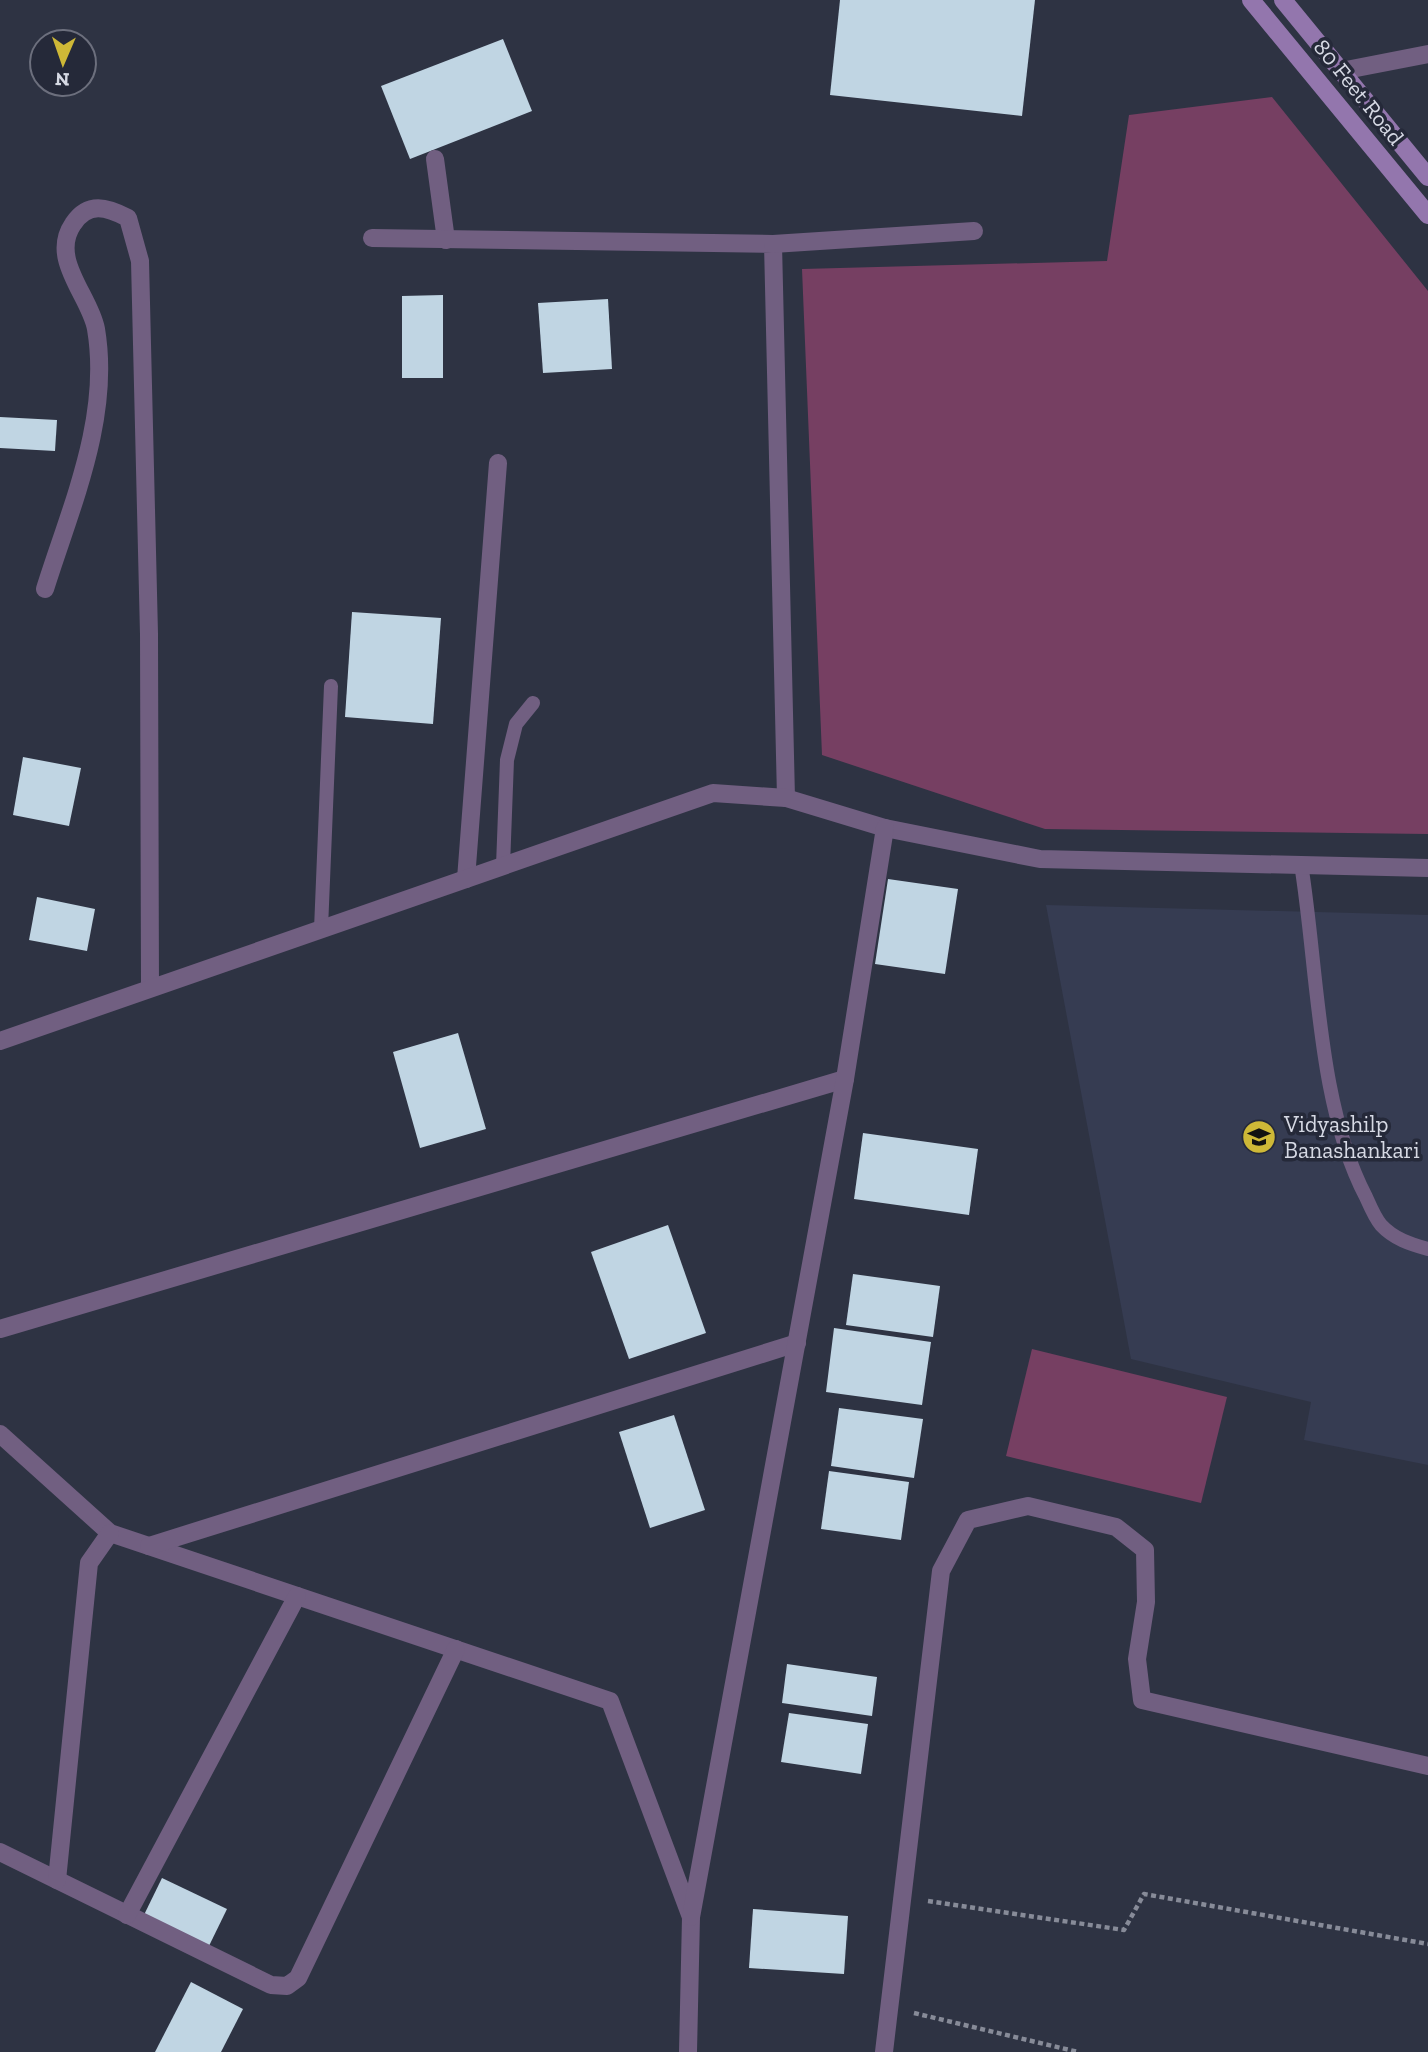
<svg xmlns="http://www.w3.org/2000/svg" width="1428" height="2052" viewBox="0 0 1428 2052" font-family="'Zilla Slab',serif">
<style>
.built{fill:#363c52}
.green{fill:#763f62}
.building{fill:#c0d5e3}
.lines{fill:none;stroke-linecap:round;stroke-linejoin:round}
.path{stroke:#878b98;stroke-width:4.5;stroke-dasharray:5 3.5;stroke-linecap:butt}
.lane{stroke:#715f81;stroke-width:14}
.street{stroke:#715f81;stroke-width:18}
.secondary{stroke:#9376ad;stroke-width:18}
.labels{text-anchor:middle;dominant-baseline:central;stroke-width:7;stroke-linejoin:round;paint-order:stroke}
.street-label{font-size:23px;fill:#d6d9e4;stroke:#252939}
.poi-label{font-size:23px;fill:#d6d9e4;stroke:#252939;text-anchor:start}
</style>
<rect width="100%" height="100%" fill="#2e3343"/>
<!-- built -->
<path class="built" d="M1046,905L1428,915V1465L1304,1440L1311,1402L1131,1359Z"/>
<!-- green -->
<g class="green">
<path d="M1272,97L1428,291V834L1045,829L822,755L802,269L1107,261L1129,115Z"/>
<path d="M1032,1349L1227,1397L1201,1503L1006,1456Z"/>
</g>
<!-- building -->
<g class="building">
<path d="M840,0H1035L1022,116L830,95Z"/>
<path d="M503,39L532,111L410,159L381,86Z"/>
<path d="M443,295V378H402V296Z"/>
<path d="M608,299L612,369L543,373L538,303Z"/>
<path d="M0,417L57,420L55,451L0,448Z"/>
<path d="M352,612L441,618L433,724L345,717Z"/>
<path d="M23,757L81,768L69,826L13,815Z"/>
<path d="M888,879L958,889L945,974L875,964Z"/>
<path d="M37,897L95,909L87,951L29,940Z"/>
<path d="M458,1033L486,1129L420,1148L393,1052Z"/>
<path d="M863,1133L978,1149L969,1215L854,1199Z"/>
<path d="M668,1225L706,1333L629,1359L591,1252Z"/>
<path d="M853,1274L940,1286L933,1337L846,1325Z"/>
<path d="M834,1328L931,1342L922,1405L826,1392Z"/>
<path d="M839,1408L923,1419L914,1478L831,1466Z"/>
<path d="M674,1415L705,1510L650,1528L619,1432Z"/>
<path d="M829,1471L909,1482L901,1540L821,1529Z"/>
<path d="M787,1664L877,1677L872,1716L782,1703Z"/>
<path d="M789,1713L868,1724L861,1774L781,1762Z"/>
<path d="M162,1878L227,1909L207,1950L142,1919Z"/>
<path d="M753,1909L848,1916L844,1974L749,1968Z"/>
<path d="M191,1982L243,2009L221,2052H155Z"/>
</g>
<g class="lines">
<!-- path -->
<g class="path">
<path d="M928,1901L1124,1930L1144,1894L1428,1944"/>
<path d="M914,2013L1078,2052"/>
</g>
<!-- lane -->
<g class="lane">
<path d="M1301,864C1318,968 1317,1104 1366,1197C1370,1206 1375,1218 1381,1225C1394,1239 1410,1244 1428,1249"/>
<path d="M503,866L507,760L516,724L533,703"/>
<path d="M321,929L331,686"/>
</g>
<!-- street -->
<g class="street">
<path d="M1341,71L1428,54"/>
<path d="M435,159L446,240"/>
<path d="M372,238L773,244L786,798"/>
<path d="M773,244L974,231"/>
<path d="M45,589C71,506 111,418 96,329C90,296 49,259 73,224C88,201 107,207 128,218L140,261L149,634L150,988"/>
<path d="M466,879L498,463"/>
<path d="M0,1041L713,793L786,798L885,828L1040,859L1428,868"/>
<path d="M0,1329L845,1079"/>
<path d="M0,1434L110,1533L610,1701L691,1917L688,2052"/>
<path d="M149,1546L797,1343"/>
<path d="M0,1852L271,1985L287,1986L298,1978L456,1649"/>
<path d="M57,1880L89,1563L110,1533"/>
<path d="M127,1915L297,1596"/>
<path d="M691,1917L845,1079L885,828"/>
<path d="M884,2052L941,1571L968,1520L1028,1506L1116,1527L1145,1550L1146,1602L1137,1659L1142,1700L1428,1766"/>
</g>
<!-- secondary -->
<g class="secondary">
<path d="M1251,0L1428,215"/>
<path d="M1283,0L1428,177"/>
</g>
</g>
<!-- icons -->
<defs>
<g id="school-disc" transform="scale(1.75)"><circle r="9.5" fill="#ceb837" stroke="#252939"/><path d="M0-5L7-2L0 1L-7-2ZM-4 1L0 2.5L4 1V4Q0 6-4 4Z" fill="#111"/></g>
</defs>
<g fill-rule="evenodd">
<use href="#school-disc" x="1259" y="1137"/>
</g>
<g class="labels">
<!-- street labels -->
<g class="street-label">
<text transform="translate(1359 92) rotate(51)">80 Feet Road</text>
</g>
<!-- poi labels -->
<g class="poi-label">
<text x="1284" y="1124">Vidyashilp<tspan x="1284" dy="26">Banashankari</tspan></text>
</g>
</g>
<!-- north arrow -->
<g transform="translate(63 63) rotate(182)"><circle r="33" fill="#252939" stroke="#6c6f7d" stroke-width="2"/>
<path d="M0-5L12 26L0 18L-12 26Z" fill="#ceb837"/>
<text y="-10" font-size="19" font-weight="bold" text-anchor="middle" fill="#d6d9e4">N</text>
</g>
</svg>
